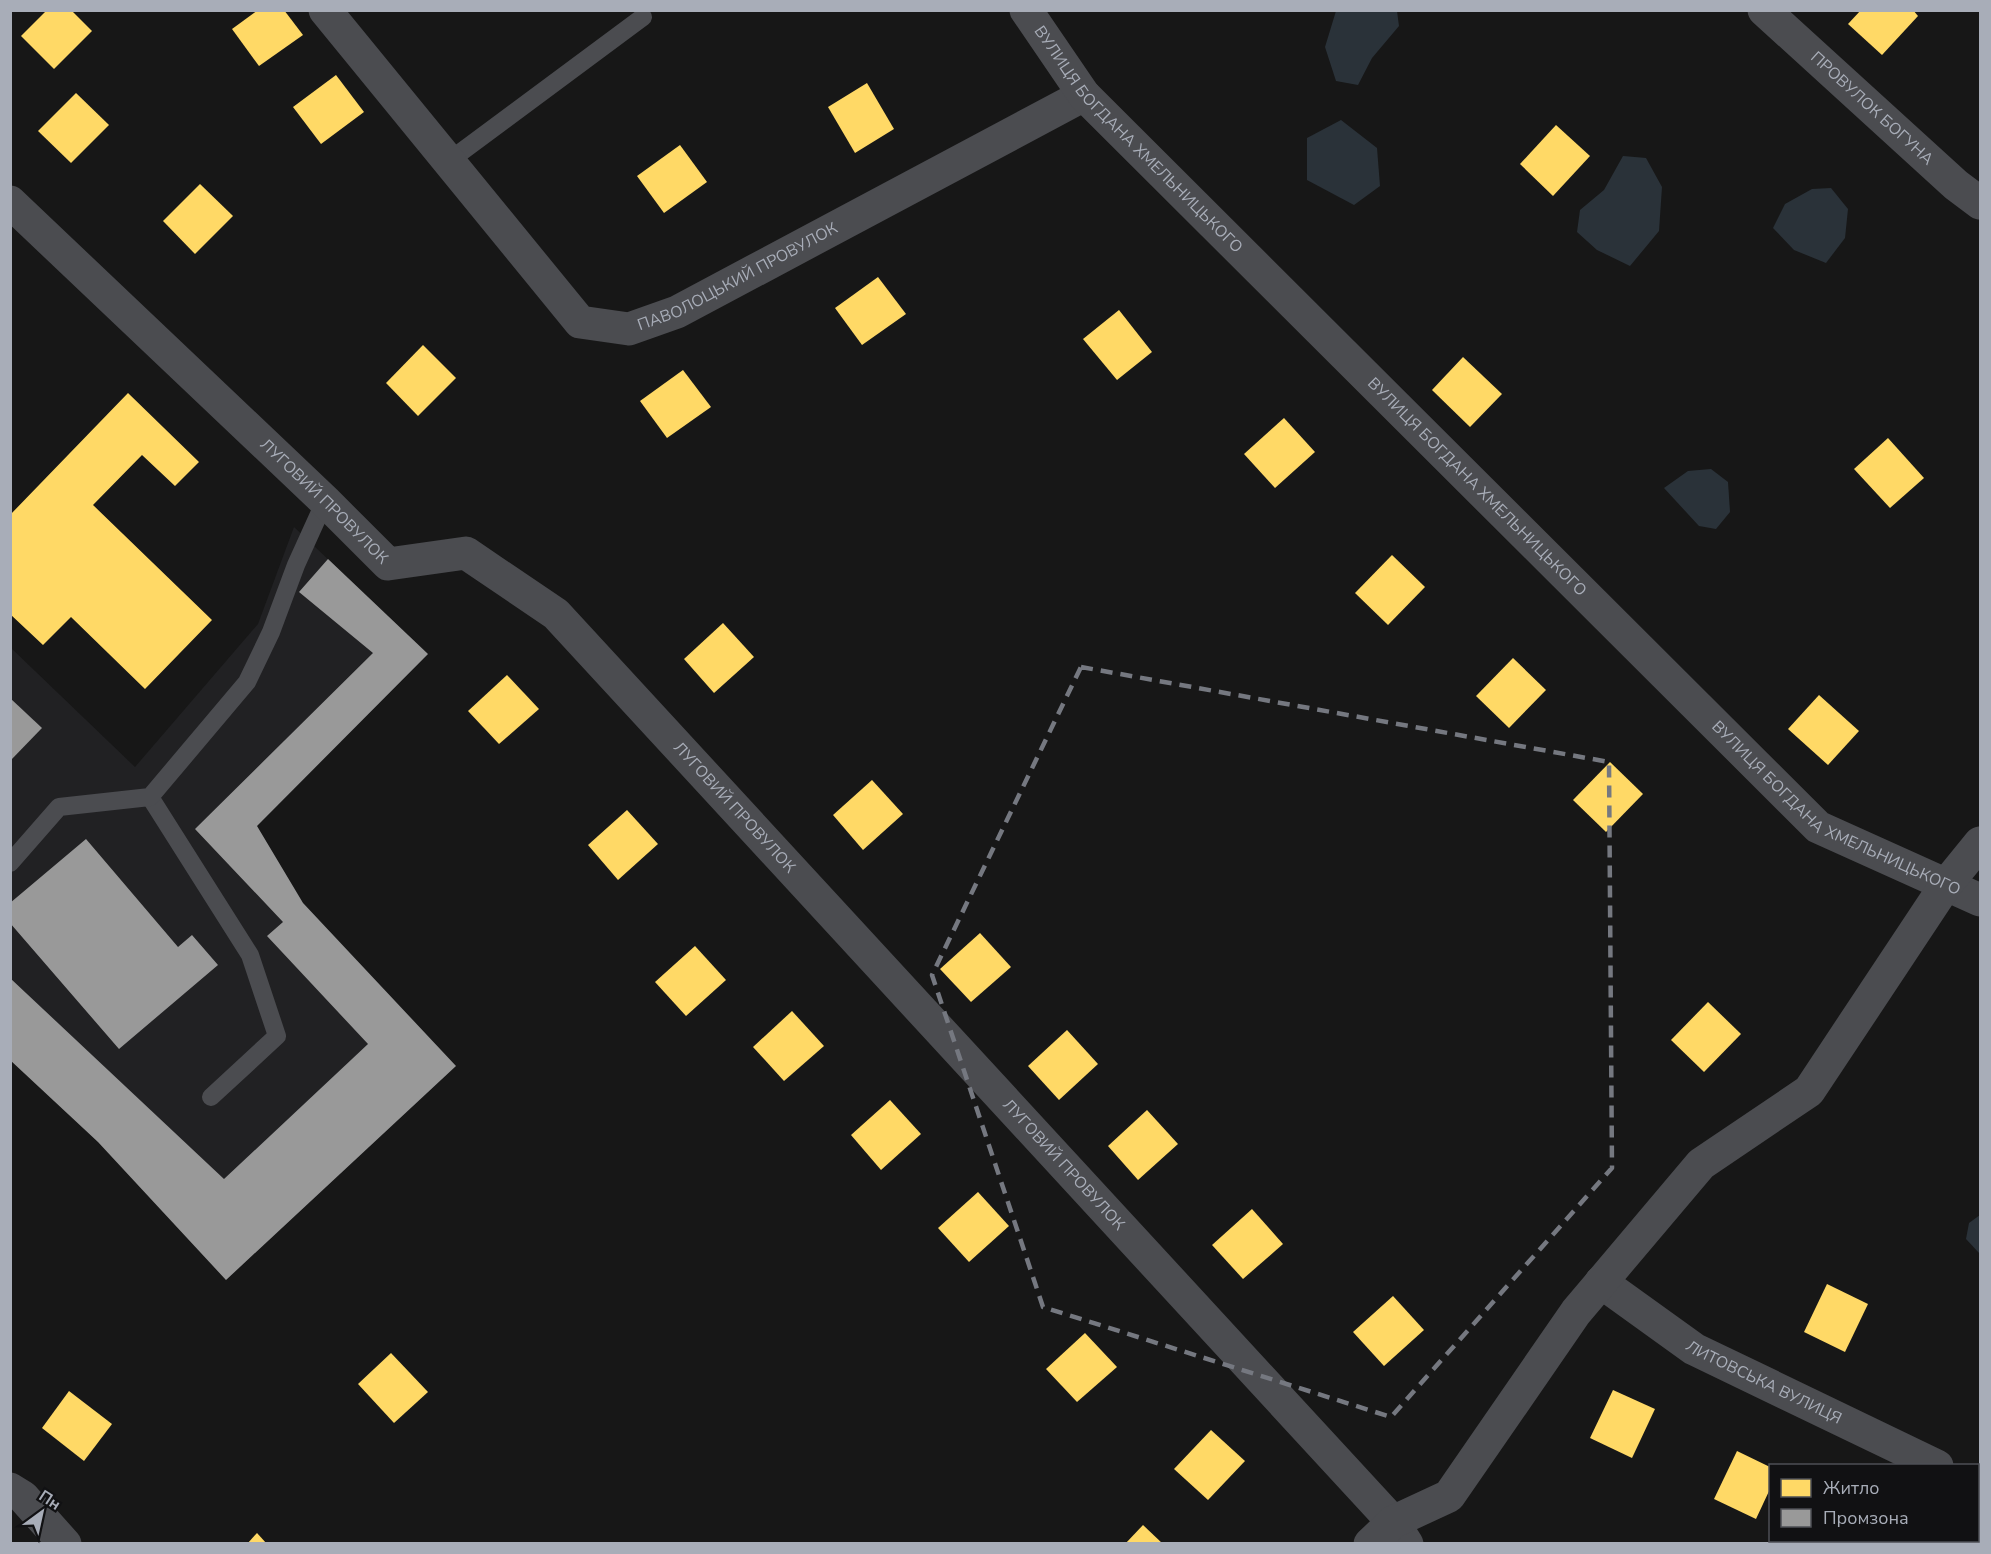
<svg xmlns="http://www.w3.org/2000/svg" width="1991" height="1554" viewBox="0 0 1991 1554" font-family="'Nunito Sans',sans-serif">
<style>
.built{fill:#212123}
.water{fill:#2a3239}
.homes{fill:#ffd966}
.industry{fill:#999}
.lines{fill:none;stroke-linecap:round;stroke-linejoin:round}
.lane{stroke:#4b4c50;stroke-width:18}
.street{stroke:#4b4c50;stroke-width:33}
.marked{fill:none;stroke:#757880;stroke-width:4.5;stroke-dasharray:12 8;stroke-linejoin:round}
.labels{text-anchor:middle;dominant-baseline:central;stroke-width:6;stroke-linejoin:round;paint-order:stroke}
.street-label{font-size:16px;fill:#a8adb8;stroke:#111113}
</style>
<rect width="100%" height="100%" fill="#171717"/>
<!-- built -->
<path class="built" d="M294,527L428,654L257,826L303,903L456,1066L226,1280L98,1142L11,1060L10,647L135,767L258,624Z"/>
<!-- water -->
<g class="water">
<path d="M1336,11H1397L1399,26L1372,58L1358,85L1336,81L1325,47Z"/>
<path d="M1341,120L1377,148L1380,186L1354,205L1307,180V138Z"/>
<path d="M1623,156L1646,158L1662,187L1659,231L1630,266L1597,250L1577,232L1580,210L1604,190Z"/>
<path d="M1831,188L1848,209L1845,238L1826,263L1794,250L1773,228L1785,204L1812,189Z"/>
<path d="M1711,469L1728,482L1730,512L1716,529L1699,526L1664,488L1688,471Z"/>
<path d="M1980,1215V1254L1966,1239L1969,1223Z"/>
</g>
<!-- homes -->
<g class="homes">
<path d="M47,10H71L92,31L54,69L21,36Z"/>
<path d="M258,10H284L303,35L259,66L232,29Z"/>
<path d="M1861,10H1913L1918,16L1882,55L1848,24Z"/>
<path d="M336,75L364,112L321,144L293,107Z"/>
<path d="M867,83L894,129L855,153L828,107Z"/>
<path d="M76,93L109,125L71,163L38,131Z"/>
<path d="M1556,125L1590,156L1553,196L1520,164Z"/>
<path d="M680,145L707,182L664,213L637,176Z"/>
<path d="M200,184L233,216L195,254L163,221Z"/>
<path d="M878,277L906,314L862,345L835,308Z"/>
<path d="M1119,310L1152,352L1117,380L1083,339Z"/>
<path d="M423,345L456,378L418,416L386,383Z"/>
<path d="M1463,357L1502,394L1470,427L1432,390Z"/>
<path d="M683,370L711,407L667,438L640,401Z"/>
<path d="M128,393L199,462L175,486L142,455L93,505L212,620L145,689L71,617L43,645L10,614V515Z"/>
<path d="M1284,418L1315,452L1275,488L1244,454Z"/>
<path d="M1888,438L1924,478L1890,508L1854,469Z"/>
<path d="M1392,555L1425,587L1388,625L1355,593Z"/>
<path d="M723,623L754,657L714,693L684,659Z"/>
<path d="M1513,658L1546,690L1509,728L1476,696Z"/>
<path d="M507,675L539,709L499,744L468,711Z"/>
<path d="M1819,695L1859,731L1828,765L1788,729Z"/>
<path d="M1610,762L1643,794L1606,832L1573,800Z"/>
<path d="M872,780L903,814L863,850L833,815Z"/>
<path d="M627,810L658,844L618,880L588,845Z"/>
<path d="M980,933L1011,967L971,1002L940,969Z"/>
<path d="M695,946L726,980L686,1016L655,982Z"/>
<path d="M1708,1002L1741,1034L1704,1072L1671,1040Z"/>
<path d="M792,1011L824,1046L784,1081L753,1047Z"/>
<path d="M1067,1030L1098,1064L1059,1100L1028,1066Z"/>
<path d="M890,1100L921,1134L881,1170L851,1135Z"/>
<path d="M1147,1110L1178,1144L1138,1180L1108,1146Z"/>
<path d="M978,1192L1009,1226L969,1262L938,1228Z"/>
<path d="M1252,1209L1283,1244L1243,1279L1212,1245Z"/>
<path d="M1827,1284L1868,1304L1845,1352L1804,1332Z"/>
<path d="M1393,1296L1424,1330L1384,1366L1353,1332Z"/>
<path d="M1085,1333L1117,1367L1077,1402L1046,1369Z"/>
<path d="M391,1353L428,1392L394,1423L358,1384Z"/>
<path d="M1613,1390L1655,1409L1632,1458L1590,1438Z"/>
<path d="M69,1391L112,1424L84,1461L42,1428Z"/>
<path d="M1211,1430L1245,1461L1208,1500L1174,1469Z"/>
<path d="M1737,1451L1770,1467V1489L1756,1519L1714,1499Z"/>
<path d="M1143,1525L1163,1544H1125Z"/>
<path d="M257,1533L267,1544H247Z"/>
</g>
<!-- industry -->
<g class="industry">
<path d="M328,559L428,654L257,826L303,903L456,1066L226,1280L98,1142L10,1060V978L224,1179L368,1044L267,936L283,922L195,829L373,653L299,592Z"/>
<path d="M10,698L42,728L10,761Z"/>
<path d="M86,839L178,947L192,935L218,965L119,1049L10,923V903Z"/>
</g>
<g class="lines">
<!-- lane -->
<g class="lane">
<path d="M449,161L643,17"/>
<path d="M150,797L250,955L277,1036L211,1097"/>
<path d="M10,863L59,807L150,797L247,682L271,632L296,565L325,501"/>
</g>
<!-- street -->
<g class="street">
<path id="s1" d="M325,10L580,322L629,329L677,312L1084,95"/>
<path id="s2" d="M1026,10L1084,95L1818,827L1980,900"/>
<path id="s3" d="M1764,10L1956,185L1980,203"/>
<path id="s4" d="M10,202L325,501L388,564L466,553L556,614L1393,1522L1407,1544"/>
<path id="s5" d="M1601,1282L1694,1349L1937,1466"/>
<path d="M1978,1486L1980,1487"/>
<path d="M10,1489L23,1497L65,1544"/>
<path d="M1370,1544L1393,1522L1449,1496L1576,1312L1701,1164L1809,1091L1945,886L1980,843"/>
</g>
</g>
<!-- marked area -->
<path class="marked" d="M1081,667L1609,762L1612,1168L1391,1417L1043,1307L932,975Z"/>
<g class="labels">
<!-- street labels -->
<g class="street-label">
<text stroke="none"><textPath href="#s3" startOffset="146">ПРОВУЛОК БОГУНА</textPath></text>
<text stroke="none"><textPath href="#s2" startOffset="172">ВУЛИЦЯ БОГДАНА ХМЕЛЬНИЦЬКОГО</textPath></text>
<text stroke="none"><textPath href="#s1" startOffset="573">ПАВОЛОЦЬКИЙ ПРОВУЛОК</textPath></text>
<text stroke="none"><textPath href="#s2" startOffset="658">ВУЛИЦЯ БОГДАНА ХМЕЛЬНИЦЬКОГО</textPath></text>
<text stroke="none"><textPath href="#s4" startOffset="434">ЛУГОВИЙ ПРОВУЛОК</textPath></text>
<text stroke="none"><textPath href="#s4" startOffset="974">ЛУГОВИЙ ПРОВУЛОК</textPath></text>
<text stroke="none"><textPath href="#s2" startOffset="1144">ВУЛИЦЯ БОГДАНА ХМЕЛЬНИЦЬКОГО</textPath></text>
<text stroke="none"><textPath href="#s4" startOffset="1460">ЛУГОВИЙ ПРОВУЛОК</textPath></text>
<text stroke="none"><textPath href="#s5" startOffset="192">ЛИТОВСЬКА ВУЛИЦЯ</textPath></text>
</g>
</g>
<!-- border -->
<rect width="1991" height="1554" fill="none" stroke="#a8adb8" stroke-width="24"/>
<!-- legend -->
<rect x="1769" y="1464" width="210" height="78" fill="#111113" stroke="#4d4f55" stroke-width="1.5"/>
<rect x="1781" y="1479" width="30" height="18" fill="#ffd966" stroke="#4d4f55" stroke-width="1.5"/>
<text x="1823" y="1494" font-size="18" fill="#a8adb8">Житло</text>
<rect x="1781" y="1509" width="30" height="18" fill="#999999" stroke="#4d4f55" stroke-width="1.5"/>
<text x="1823" y="1524" font-size="18" fill="#a8adb8">Промзона</text>
<!-- north arrow -->
<g transform="translate(42 1512) rotate(33)" stroke="#111113" stroke-width="4.5" paint-order="stroke">
<path d="M0-4.5L10 22L0 15L-10 22Z" fill="#a8adb8"/>
<text y="-9" font-size="16" font-weight="bold" text-anchor="middle" fill="#a8adb8">Пн</text>
</g>
</svg>
